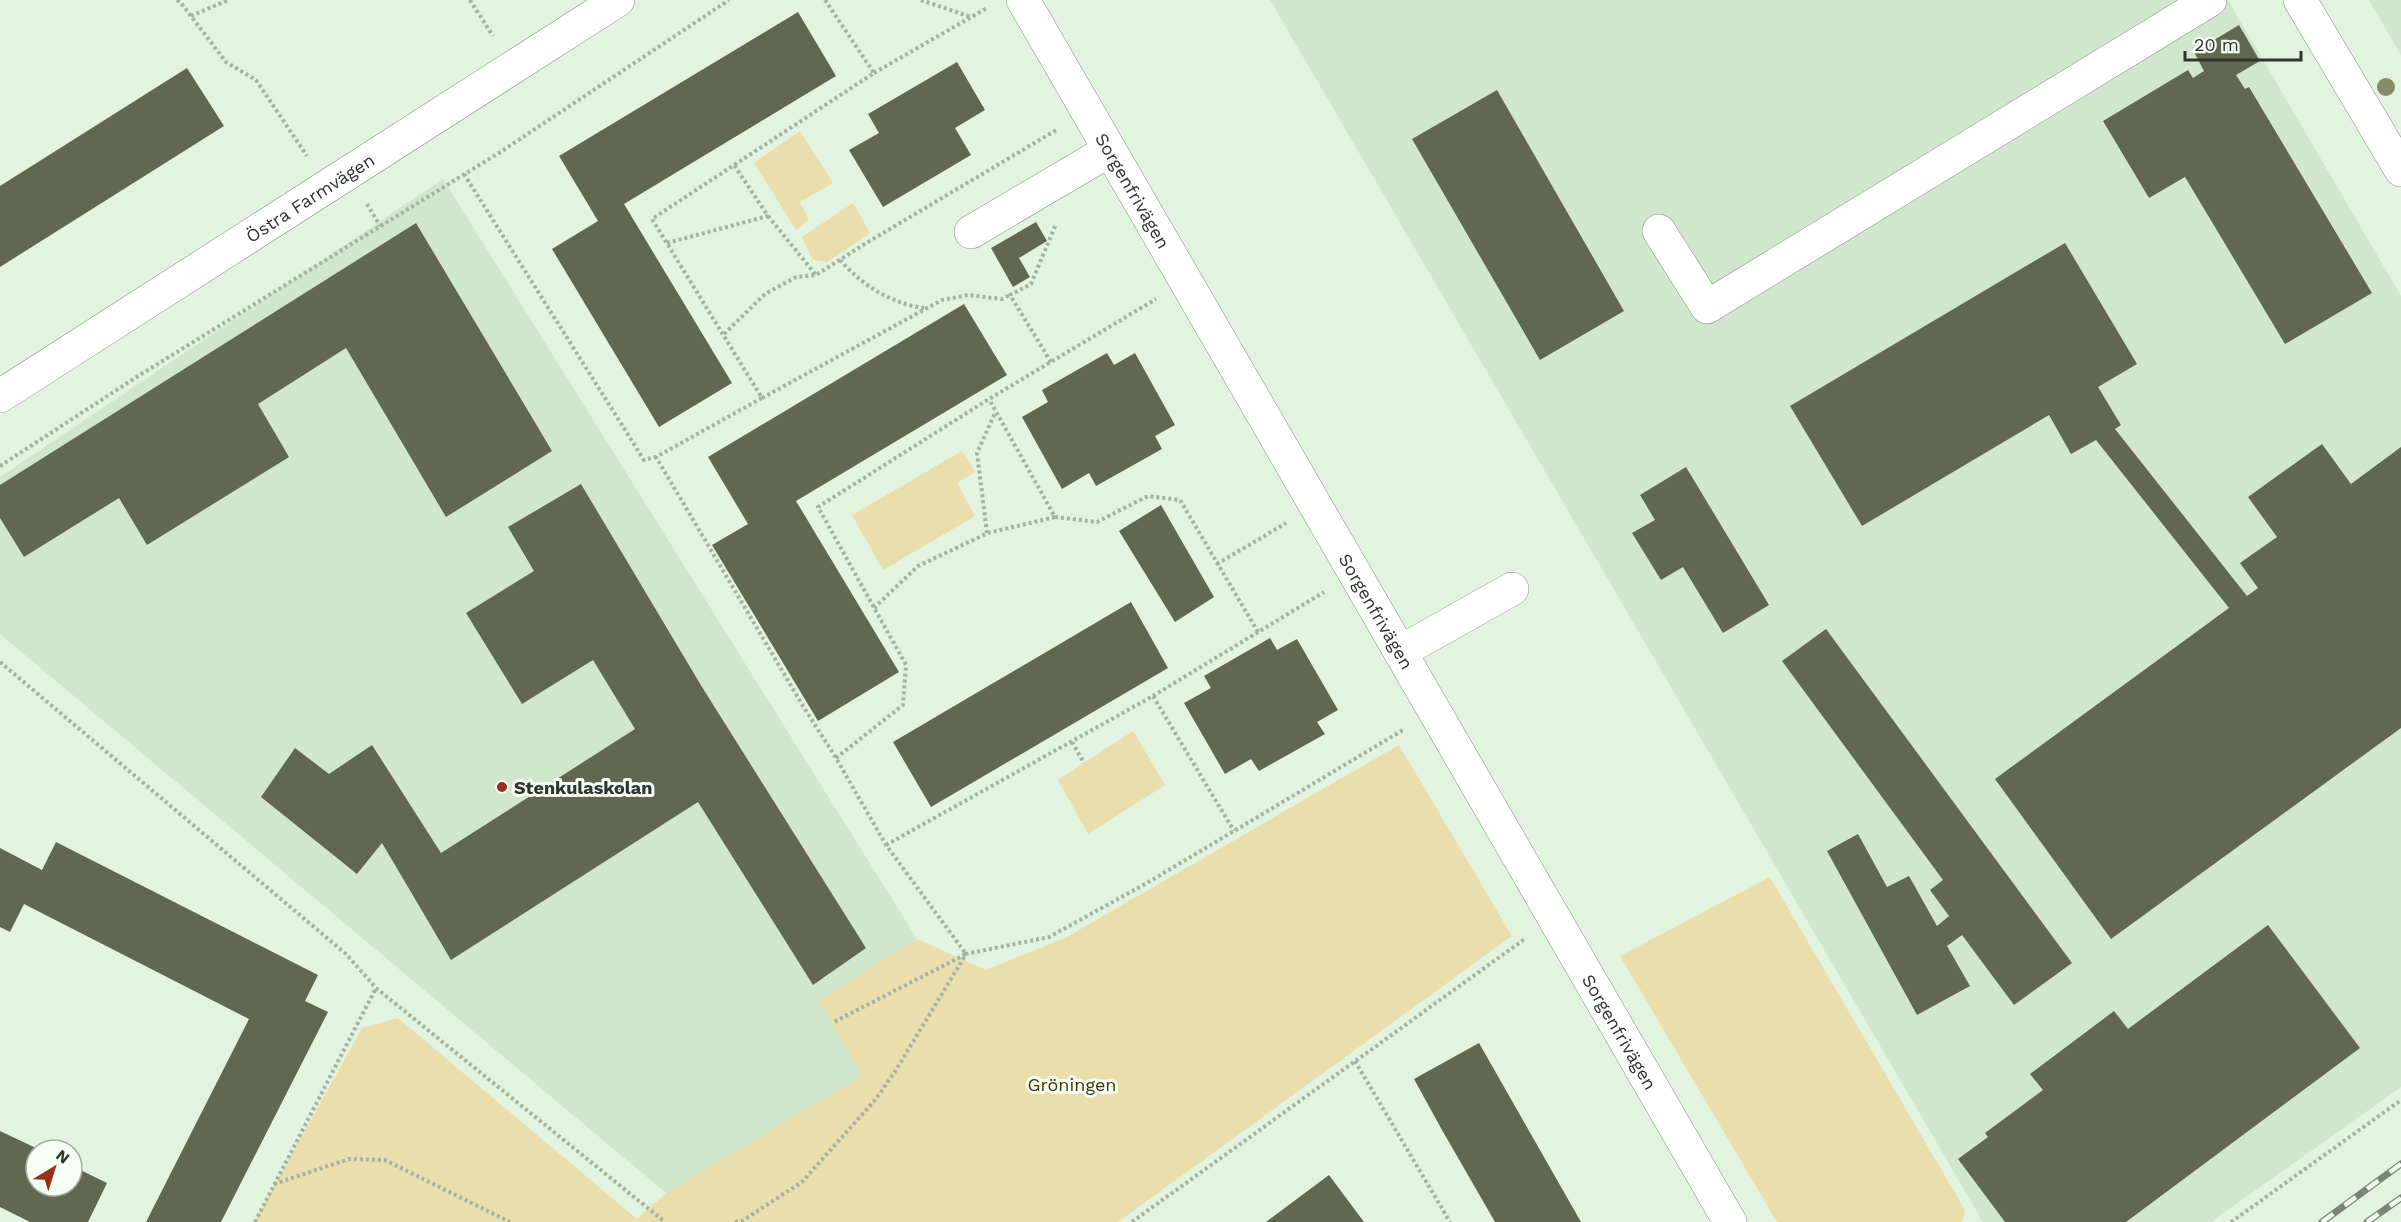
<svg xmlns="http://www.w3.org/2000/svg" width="2401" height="1222" viewBox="0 0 2401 1222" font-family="'Work Sans',sans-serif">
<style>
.built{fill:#d0e7cd}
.green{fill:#eadfac}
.building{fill:#626752}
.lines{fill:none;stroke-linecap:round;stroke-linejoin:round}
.minor-casing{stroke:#829280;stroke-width:34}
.path{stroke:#a5b2a2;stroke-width:4;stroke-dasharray:3 3;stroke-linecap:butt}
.minor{stroke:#fff;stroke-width:33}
.rail-casing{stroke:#7a8578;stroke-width:7}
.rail{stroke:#f4fef2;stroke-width:4.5;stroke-dasharray:14;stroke-linecap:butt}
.tree{fill:#888a65}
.poi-dot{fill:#992f1d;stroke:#f4fef2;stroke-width:2}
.labels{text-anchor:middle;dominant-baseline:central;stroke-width:6;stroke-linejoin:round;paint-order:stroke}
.street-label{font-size:18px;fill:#2e352d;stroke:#f4fef2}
.poi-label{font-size:18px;font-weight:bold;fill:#2e352d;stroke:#f4fef2;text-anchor:start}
.park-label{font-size:18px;fill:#3e3402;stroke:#f4fef2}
</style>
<rect width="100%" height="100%" fill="#e2f3df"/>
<!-- built -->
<g class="built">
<path d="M1270,0H2228L2401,296V1087L2211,1222H1983Z"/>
<path d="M2369,0H2401V55Z"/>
<path d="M443,179L917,939L819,1000L862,1076L666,1193L0,634V477Z"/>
</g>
<!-- green -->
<g class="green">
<path d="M800,131L833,183L800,202L809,220L796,230L754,163Z"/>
<path d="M853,203L870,233L827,262L813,260L802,237Z"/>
<path d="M962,451L975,472L957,483L975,516L883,570L852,515Z"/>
<path d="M1133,731L1165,785L1088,834L1058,780Z"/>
<path d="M1399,745L1512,936L1118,1222H254L362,1028L398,1018L637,1219L666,1193L862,1076L819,1000L917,939L986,970L1065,938Z"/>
<path d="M1770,877L1965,1210L1962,1222H1777L1620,956Z"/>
</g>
<!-- building -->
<g class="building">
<path d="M798,12L836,76L624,204L732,383L659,427L552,249L598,221L559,156Z"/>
<path d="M2239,25L2260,61L2236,75L2245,89L2249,87L2372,293L2285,344L2185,177L2149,198L2103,121L2188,70L2193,78L2204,71L2194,52Z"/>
<path d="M957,62L985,110L955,128L971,155L883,207L849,150L879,133L868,114Z"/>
<path d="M187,68L224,126L0,267V186Z"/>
<path d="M1497,90L1624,311L1540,360L1412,139Z"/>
<path d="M1036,222L1047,241L1019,258L1030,277L1013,287L991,248Z"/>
<path d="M416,223L552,451L446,517L346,348L258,404L289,457L147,545L119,498L24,557L0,518V485Z"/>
<path d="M2065,243L2137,364L2098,387L2121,425L2115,429L2247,596L2258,588L2240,563L2277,537L2248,497L2322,444L2351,484L2401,447V728L2111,939L1995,779L2229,608L2096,440L2071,454L2049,415L1862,526L1790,406Z"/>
<path d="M964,304L1007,375L796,501L899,672L818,721L712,545L748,524L708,457Z"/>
<path d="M1107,353L1114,365L1135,353L1175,425L1155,436L1162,449L1096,486L1089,473L1062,489L1022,417L1048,402L1042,390Z"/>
<path d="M1686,467L1769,605L1723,633L1683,567L1661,580L1632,533L1655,520L1640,495Z"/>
<path d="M581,484L702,687L866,948L813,985L698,802L451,960L382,843L357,874L261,797L295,748L329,774L372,745L441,853L635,729L593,660L522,704L466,613L534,571L508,527Z"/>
<path d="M1161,505L1214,597L1175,622L1119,531Z"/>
<path d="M1131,602L1168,668L931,807L893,742Z"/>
<path d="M1826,629L2072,963L2014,1005L1962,935L1947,946L1970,986L1917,1015L1827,851L1858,834L1887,887L1909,876L1937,926L1949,916L1930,890L1943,880L1782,661Z"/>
<path d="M1270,638L1277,650L1297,639L1338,710L1317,722L1325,734L1259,771L1251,759L1225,774L1184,703L1211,688L1204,676Z"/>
<path d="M56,842L318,975L305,1001L328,1012L221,1222H146L249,1019L24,904L10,932L0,927V848L42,870Z"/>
<path d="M2268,925L2360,1048L2126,1222H2005L1958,1159L1988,1137L1985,1133L2043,1090L2030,1074L2114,1011L2128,1029Z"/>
<path d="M1479,1043L1581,1222H1495L1442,1130L1414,1079Z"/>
<path d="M0,1131L36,1148V1186H72V1166L107,1183L88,1222H30L0,1207Z"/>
<path d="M1329,1175L1364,1222H1266Z"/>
</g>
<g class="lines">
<!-- minor casing -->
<g class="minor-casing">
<g id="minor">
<path id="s1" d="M1023,0L1730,1222"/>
<path d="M2300,0L2401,170"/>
<path d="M1659,231L1707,307L2210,0"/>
<path d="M971,232L1110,150"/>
<path id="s2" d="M0,396L618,0"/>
<path d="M1400,652L1512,589"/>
</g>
</g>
<!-- path -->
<g class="path">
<path d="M177,0L181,3L226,62L256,80L307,156"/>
<path d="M470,0L493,36"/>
<path d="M825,0L874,73L652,219L762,398L656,457L803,706L836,758L886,845L966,954L832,1023"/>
<path d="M921,0L971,17"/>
<path d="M191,16L228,0"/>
<path d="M874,73L987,8"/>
<path d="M464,174L644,460L656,457"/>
<path d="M367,204L380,226"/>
<path d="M768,216L816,275"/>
<path d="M667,243L768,216L734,165"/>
<path d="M840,260C862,285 891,304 925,308"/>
<path d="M724,334L765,294L796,277L816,275L863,245L1058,129"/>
<path d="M1051,362L1010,295L1031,284L1056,224"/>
<path d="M762,398L942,300L968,295L1002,299L1010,295"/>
<path d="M0,466L135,378L502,151L729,0"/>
<path d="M1055,517L1097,522L1148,496L1180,500L1258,632"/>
<path d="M987,533L977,453L995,413"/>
<path d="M1217,564L1286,523"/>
<path d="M874,608L918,566L988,533L1055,517L989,399"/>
<path d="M0,662L346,954L376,988L665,1222"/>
<path d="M1153,696L1324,592"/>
<path d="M1072,742L1084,763"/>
<path d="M836,758L903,705L906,665L818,507L989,399L1156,299"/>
<path d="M886,845L1153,696L1234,831"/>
<path d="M1355,1061L1450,1222"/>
<path d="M274,1184L349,1159L385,1160L510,1222"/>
<path d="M255,1222L376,988"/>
<path d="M735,1222L742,1221L802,1182L876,1099L896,1070L966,954L1049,937L1147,883L1403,730"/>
<path d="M1132,1222L1526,938"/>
<path d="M2231,1222L2401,1100"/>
</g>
<!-- minor -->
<use href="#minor" class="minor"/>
<!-- rail casing -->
<g class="rail-casing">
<g id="rail">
<path d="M2322,1222L2401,1164"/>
<path d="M2367,1222L2401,1198"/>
</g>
</g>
<!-- rail -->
<use href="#rail" class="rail"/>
</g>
<!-- trees -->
<circle class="tree" cx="2386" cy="87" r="9"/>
<!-- markers -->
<circle class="poi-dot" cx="502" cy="787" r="6"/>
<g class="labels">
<!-- street labels -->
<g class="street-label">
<text stroke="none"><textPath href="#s1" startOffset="220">Sorgenfrivägen</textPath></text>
<text stroke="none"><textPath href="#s2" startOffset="368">Östra Farmvägen</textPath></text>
<text stroke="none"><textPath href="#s1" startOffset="706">Sorgenfrivägen</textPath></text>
<text stroke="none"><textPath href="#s1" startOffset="1192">Sorgenfrivägen</textPath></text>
</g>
<!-- poi labels -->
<g class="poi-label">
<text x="514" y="787">Stenkulaskolan</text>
</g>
<!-- park labels -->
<g class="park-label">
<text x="1072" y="1084">Gröningen</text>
</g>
</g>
<!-- north arrow -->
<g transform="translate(54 1168) rotate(38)"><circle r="28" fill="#f4fef2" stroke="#a5aea3" stroke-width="1.5"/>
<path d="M0-4.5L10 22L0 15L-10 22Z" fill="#992f1d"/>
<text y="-9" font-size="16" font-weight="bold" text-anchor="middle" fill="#2e352d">N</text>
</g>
<!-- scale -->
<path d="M2185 51v9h116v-9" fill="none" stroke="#2e352d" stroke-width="3"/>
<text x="2194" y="51" font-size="18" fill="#2e352d" stroke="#f4fef2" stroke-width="4.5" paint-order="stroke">20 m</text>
</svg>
